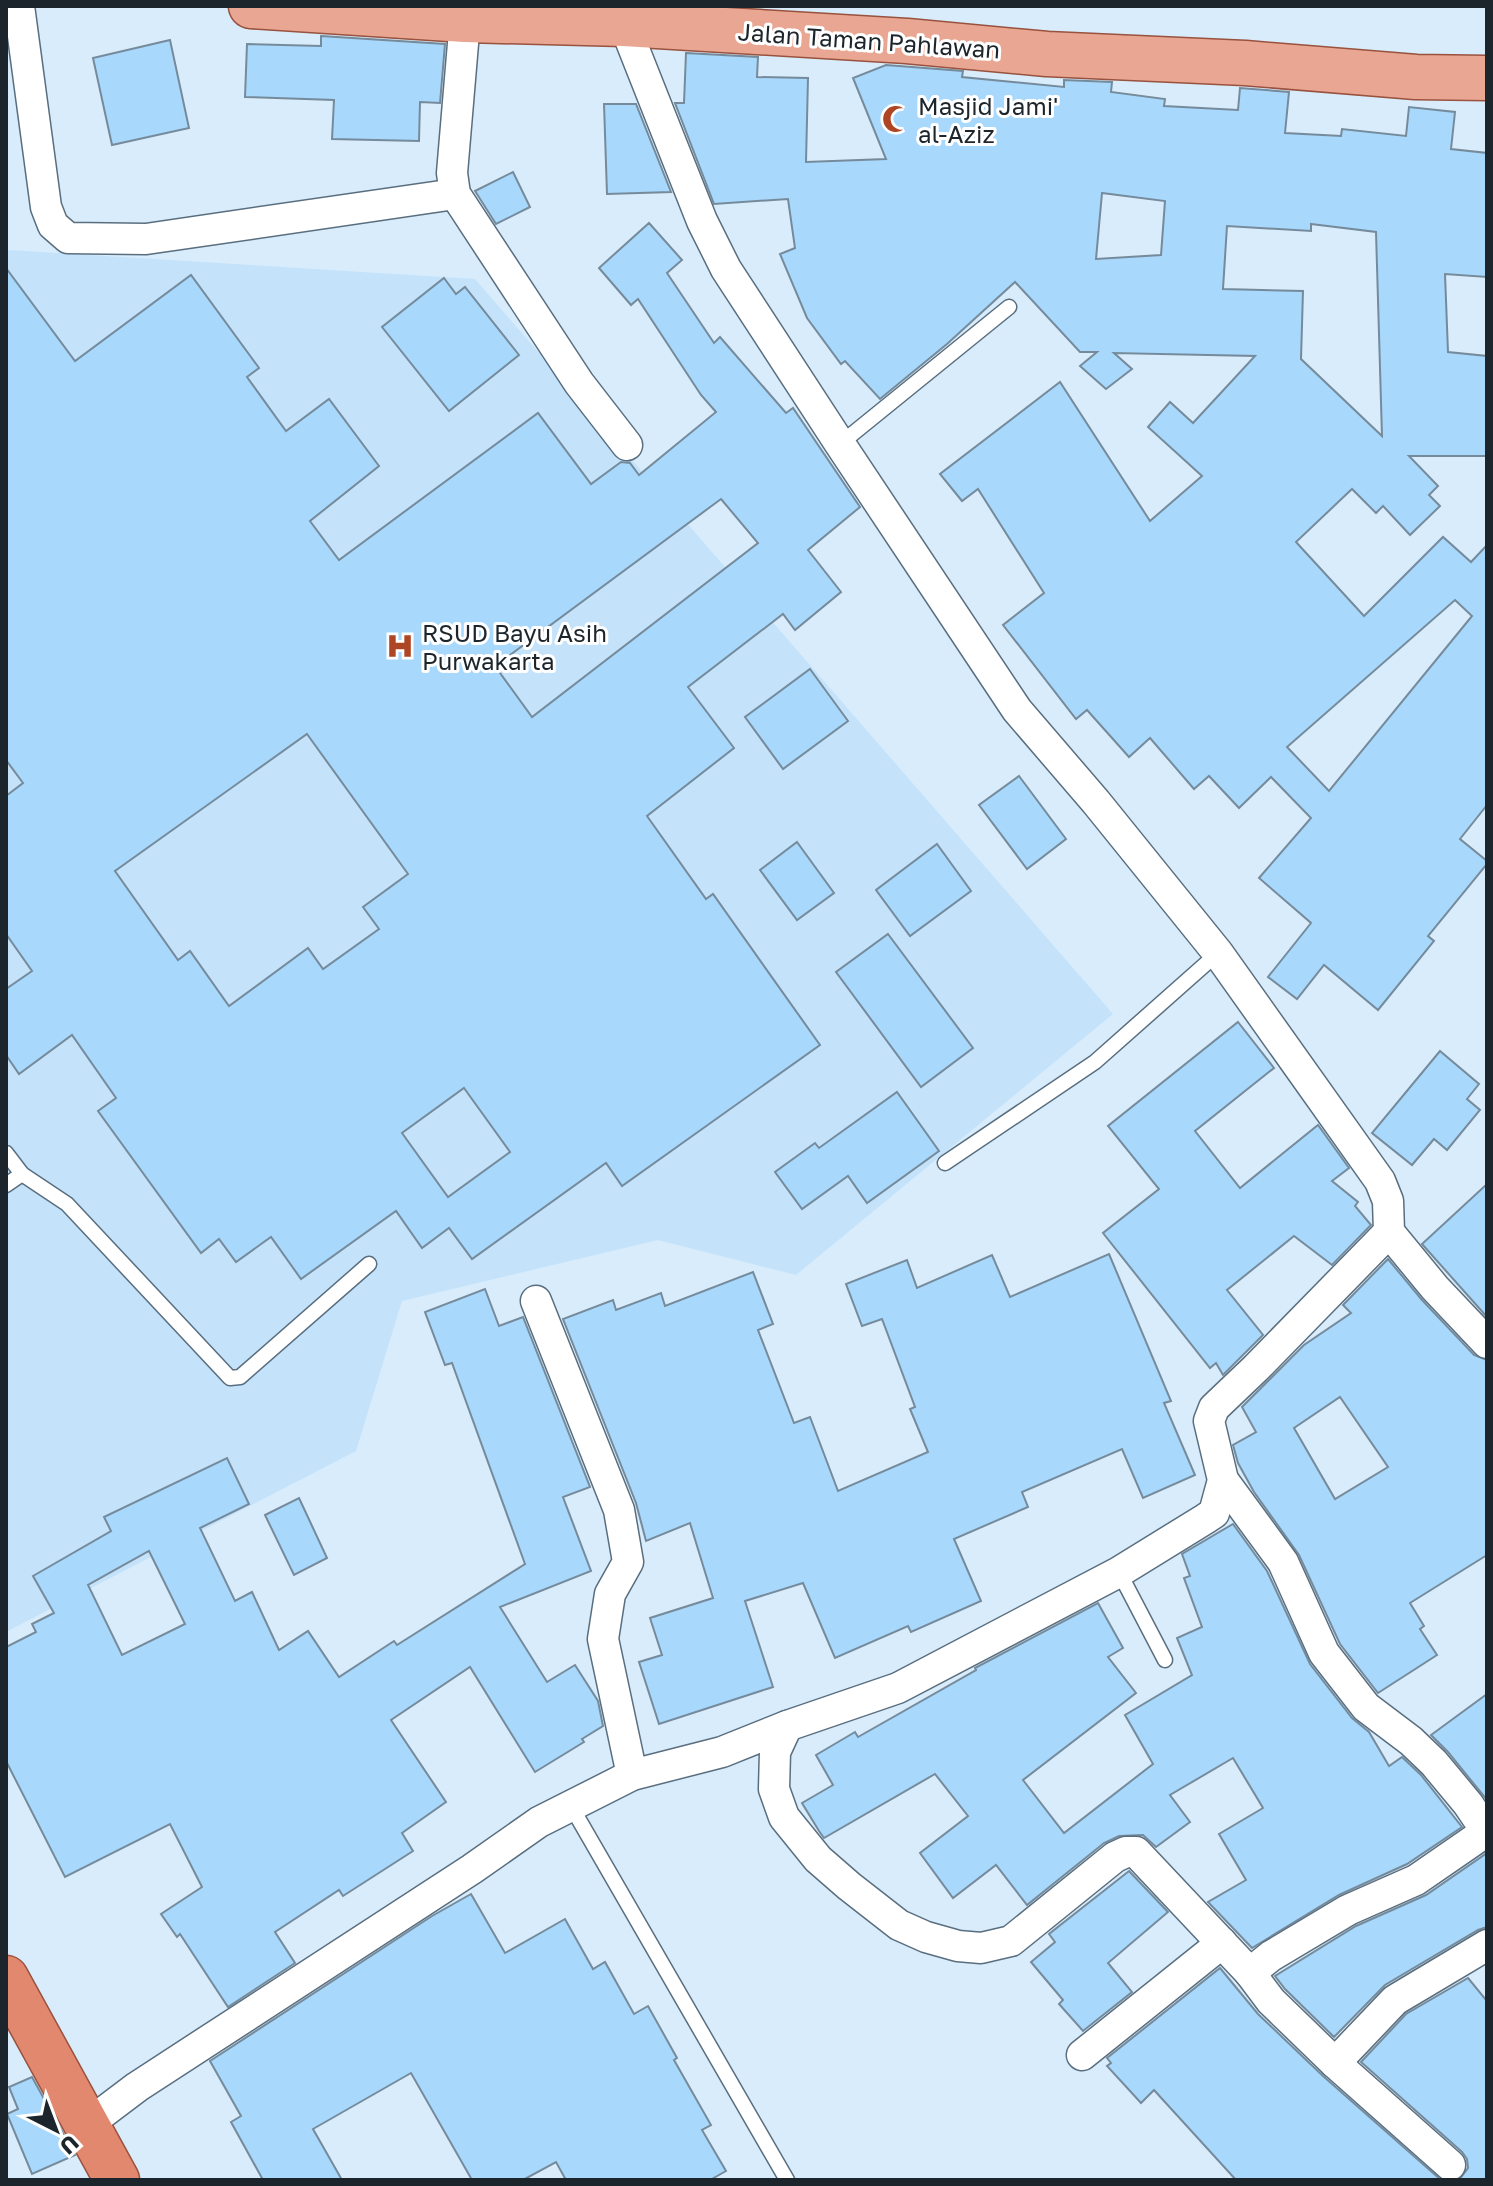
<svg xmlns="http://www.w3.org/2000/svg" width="1493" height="2186" viewBox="0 0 1493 2186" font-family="'Golos Text',sans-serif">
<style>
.built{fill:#c4e3fb}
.building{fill:#a8d8fc;stroke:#758b9c;stroke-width:2;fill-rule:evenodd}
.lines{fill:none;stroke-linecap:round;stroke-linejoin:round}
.service-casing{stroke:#596e7f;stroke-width:17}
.minor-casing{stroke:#596e7f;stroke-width:33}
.primary-casing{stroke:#98523e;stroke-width:47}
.trunk-casing{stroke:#98523e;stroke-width:47}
.service{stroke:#fff;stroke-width:14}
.minor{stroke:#fff;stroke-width:30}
.primary{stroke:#e9a692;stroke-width:44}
.trunk{stroke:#e2886e;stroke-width:44}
.labels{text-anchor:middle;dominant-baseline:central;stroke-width:6;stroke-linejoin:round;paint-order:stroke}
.street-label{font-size:24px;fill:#1c252b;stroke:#fff}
.poi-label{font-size:24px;fill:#1c252b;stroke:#fff;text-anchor:start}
</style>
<rect width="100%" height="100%" fill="#d9ecfb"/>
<!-- built -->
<path class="built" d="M9,250L475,279L1113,1014L796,1275L658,1240L402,1301L356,1451L6,1632V252Z"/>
<!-- building -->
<g class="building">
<path d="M321,36L445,44L440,103L420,102L419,141L332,139L334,100L245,97L247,44L321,46Z"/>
<path d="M170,40L189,128L112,145L93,58Z"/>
<path d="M686,53L758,57L757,77L808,78L806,162L886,159L853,78L886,65L963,71L962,77L1064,87V80L1112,82L1111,92L1165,99L1164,106L1238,110L1240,88L1289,92L1285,133L1341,136L1342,129L1406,136L1409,107L1455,112L1451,149L1487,153V277L1445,274L1448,352L1487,356V456H1409L1438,486L1429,495L1440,506L1410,535L1383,506L1376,513L1352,489L1296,542L1364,616L1443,537L1471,562L1487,545V805L1460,839L1487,861V864L1428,936L1434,941L1378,1010L1324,965L1297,999L1268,977L1311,923L1259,878L1311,818L1271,777L1239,808L1209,776L1194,789L1150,738L1129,757L1087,710L1076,719L1003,625L1044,593L978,489L962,501L940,474L1060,382L1150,521L1202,476L1148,427L1170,402L1193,423L1255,356L1114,353L1132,369L1106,389L1080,366L1097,352H1080L1015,282L947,344L880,399L845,361L841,364L807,318L780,254L795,248L788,199L714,204L675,103H684ZM1102,193L1165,201L1161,255L1096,259ZM1311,224L1376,232L1382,436L1301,359L1303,291L1223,289L1227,226L1311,231ZM1455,600L1472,616L1329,791L1287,747Z"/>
<path d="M604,104H636L671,192L607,194Z"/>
<path d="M513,172L530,207L496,224L475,191Z"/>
<path d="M649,223L682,260L667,273L714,343L720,337L786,413L793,408L860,507L808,550L841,592L795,630L783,614L688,687L734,748L647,816L706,899L713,894L820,1045L622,1186L606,1163L472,1259L449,1228L422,1248L396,1211L301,1279L271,1237L236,1262L219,1239L201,1253L98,1111L116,1098L72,1035L19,1074L6,1055V989L32,971L6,934V796L23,783L6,760V268L75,361L191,275L259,368L247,377L286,431L329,399L379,466L310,521L339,560L538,413L591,484L621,462L630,463L639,475L716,412L701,395L638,299L631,305L599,268ZM721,499L758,543L532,717L495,666ZM307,734L408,874L363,907L379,929L323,969L308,948L229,1006L190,951L178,960L115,871ZM464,1088L510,1152L448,1197L402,1133Z"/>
<path d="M444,278L456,294L465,287L519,355L449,411L382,327Z"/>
<path d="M810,669L848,721L783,769L745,717Z"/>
<path d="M1019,776L1066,839L1027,869L979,805Z"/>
<path d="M797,842L834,893L797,920L760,870Z"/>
<path d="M937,844L971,891L910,936L876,890Z"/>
<path d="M888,934L973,1048L921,1087L836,972Z"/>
<path d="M1238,1022L1274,1068L1195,1131L1240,1188L1318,1125L1349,1168L1332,1181L1358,1202L1355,1206L1371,1225L1332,1265L1294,1236L1227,1290L1263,1335L1223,1375L1216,1363L1210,1368L1103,1233L1159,1189L1108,1126Z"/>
<path d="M1440,1051L1479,1084L1467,1099L1480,1110L1447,1150L1434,1139L1412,1165L1372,1133Z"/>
<path d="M897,1092L939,1151L867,1203L848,1176L802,1209L775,1172L815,1143L819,1148Z"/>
<path d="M1487,1184V1317L1422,1244Z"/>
<path d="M1109,1254L1171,1401L1164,1403L1195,1475L1143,1498L1122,1449L1022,1492L1028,1507L954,1539L981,1601L911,1632L908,1626L835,1658L803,1583L745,1601L773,1687L659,1724L639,1662L662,1655L650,1618L713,1598L690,1523L646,1541L636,1503L563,1319L613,1300L616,1310L661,1293L665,1306L753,1272L773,1324L758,1330L794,1423L810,1417L838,1491L928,1452L910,1409L915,1407L882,1319L862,1326L846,1284L907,1260L917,1288L992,1255L1010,1297Z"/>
<path d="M1388,1259L1422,1300L1474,1355L1487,1360V1555L1410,1603L1424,1626L1420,1629L1437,1655L1378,1693L1340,1644L1299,1555L1254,1492L1238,1463L1233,1445L1256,1432L1242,1407L1304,1345L1351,1313L1343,1305ZM1340,1397L1388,1467L1335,1499L1294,1428Z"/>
<path d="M485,1289L499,1326L523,1317L590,1487L563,1497L591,1571L500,1607L547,1682L575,1665L598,1701L603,1726L582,1739L584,1742L535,1772L470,1667L391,1720L446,1802L402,1833L413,1851L343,1896L339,1890L275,1932L295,1963L228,2007L180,1934L177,1937L161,1914L202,1887L170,1824L65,1877L6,1761V1647L36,1632L32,1624L54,1613L33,1576L111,1531L104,1517L227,1458L249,1504L200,1528L235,1601L252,1592L279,1650L308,1631L339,1677L394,1641L397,1645L525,1564L452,1363L445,1365L425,1312ZM149,1551L185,1624L122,1655L88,1585Z"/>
<path d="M299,1498L327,1558L294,1575L265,1515Z"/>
<path d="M1233,1524L1267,1571L1310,1664L1352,1718L1369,1732L1389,1766L1402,1757L1421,1775L1462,1827L1407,1864L1339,1895L1252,1948L1208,1902L1246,1880L1219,1834L1263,1808L1233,1758L1170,1795L1190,1822L1156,1847L1143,1835L1119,1836L1104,1843L1027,1905L996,1865L953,1898L920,1853L968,1816L935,1774L824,1838L819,1831L802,1803L833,1785L816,1755L855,1732L858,1737L976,1670L975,1668L1098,1603L1123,1648L1108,1657L1136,1693L1023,1780L1064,1833L1153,1764L1125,1715L1192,1675L1177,1638L1202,1627L1184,1578L1190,1576L1182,1554Z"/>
<path d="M1487,1694V1800L1448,1752L1431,1735Z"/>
<path d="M1487,1853V1927L1478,1930L1385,1985L1334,2037L1285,1989L1275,1976L1356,1926L1426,1895Z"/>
<path d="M1129,1871L1168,1912L1108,1963L1132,1992L1083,2031L1059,2004L1063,2000L1031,1962L1055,1942L1049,1934Z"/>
<path d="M471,1894L505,1953L565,1919L593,1969L605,1962L634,2014L648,2006L677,2058L674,2060L711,2125L702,2130L726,2171L710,2180H566L556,2162L523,2180H472L411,2073L313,2129L342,2180H263L231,2122L241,2116L210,2061L432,1916Z"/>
<path d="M1220,1968L1258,2014L1323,2076L1441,2180H1236L1154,2090L1141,2103L1107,2066L1111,2063L1107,2058Z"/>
<path d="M1468,1978L1487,2001V2180H1459L1468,2168L1467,2159L1462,2152L1361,2062L1406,2014Z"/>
<path d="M32,2077L75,2155L32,2174L7,2114L18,2109L9,2087Z"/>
</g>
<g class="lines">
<!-- service casing -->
<g class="service-casing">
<g id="service">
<path d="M840,444L1009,307"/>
<path d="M6,1153L22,1174L67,1204L230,1378L240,1377L369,1264"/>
<path d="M945,1163L1095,1062L1218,953"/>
<path d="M6,1185L22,1174"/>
<path d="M1119,1572L1165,1660"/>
<path d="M571,1806L787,2180"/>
</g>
</g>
<!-- minor casing -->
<g class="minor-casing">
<g id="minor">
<path d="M19,6L46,207L53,225L68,238L146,239L455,194"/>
<path d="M465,20L452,173L455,194L579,383L627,445"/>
<path d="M624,24L702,221L726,269L840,444L1017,710L1096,802L1218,953L1380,1181L1388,1201L1389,1232L1435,1288L1487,1343"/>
<path d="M536,1301L619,1510L628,1562L610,1594L603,1639L632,1775"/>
<path d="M1223,1480L1283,1562L1324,1653L1366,1707L1411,1741L1434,1763L1468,1804L1487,1832"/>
<path d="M787,1726L775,1752L774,1789L784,1817L818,1859L849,1886L899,1925L926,1937L958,1946L981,1948L1011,1941L1115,1857L1126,1852H1136L1250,1973L1271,2001L1335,2063L1450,2165"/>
<path d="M1250,1973L1271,1956L1348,1910L1416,1880L1487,1831"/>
<path d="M1082,2055L1222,1943"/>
<path d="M1335,2063L1395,2000L1487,1945"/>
<path d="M88,2124L137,2087L472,1869L539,1822L632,1775L722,1752L787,1726L898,1688L1119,1572L1205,1519L1214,1513L1223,1480L1209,1421L1214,1408L1256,1368L1389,1232"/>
</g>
</g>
<!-- primary casing -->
<g class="primary-casing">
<path id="primary" d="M251,6L465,20L624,24L907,41L1047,54L1245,63L1416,77L1487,78"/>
</g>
<!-- trunk casing -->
<g class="trunk-casing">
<path id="trunk" d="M6,1978L117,2180"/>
</g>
<!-- service -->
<use href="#service" class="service"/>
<!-- minor -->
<use href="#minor" class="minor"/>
<!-- primary -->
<use href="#primary" class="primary"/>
<!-- trunk -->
<use href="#trunk" class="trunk"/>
</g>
<!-- icons -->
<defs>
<g id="mosque-bare" transform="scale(2.16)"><path d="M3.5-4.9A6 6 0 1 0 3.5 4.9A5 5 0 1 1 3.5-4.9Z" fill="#ae4625" stroke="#fff" stroke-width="2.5" paint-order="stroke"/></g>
<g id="hospital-bare" transform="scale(2.16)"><path d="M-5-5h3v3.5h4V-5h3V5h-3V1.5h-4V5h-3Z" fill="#ae4625" stroke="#fff" stroke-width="2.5" paint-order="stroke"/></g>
</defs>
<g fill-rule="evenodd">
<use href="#mosque-bare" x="896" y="119"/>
<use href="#hospital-bare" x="400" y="646"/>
</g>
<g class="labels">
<!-- street labels -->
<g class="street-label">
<text transform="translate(869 40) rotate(4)">Jalan Taman Pahlawan</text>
</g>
<!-- poi labels -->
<g class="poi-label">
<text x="918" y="105">Masjid Jami'<tspan x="918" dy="28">al-Aziz</tspan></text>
<text x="422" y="632">RSUD Bayu Asih<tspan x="422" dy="28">Purwakarta</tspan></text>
</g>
</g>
<!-- border -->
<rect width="1493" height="2186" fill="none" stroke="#1c252b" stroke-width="16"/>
<!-- north arrow -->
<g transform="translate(56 2130) rotate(138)" stroke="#ffffff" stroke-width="6" paint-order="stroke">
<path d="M0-6L14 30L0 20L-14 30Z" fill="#1c252b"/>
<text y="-12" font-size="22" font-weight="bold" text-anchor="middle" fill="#1c252b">U</text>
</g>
</svg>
